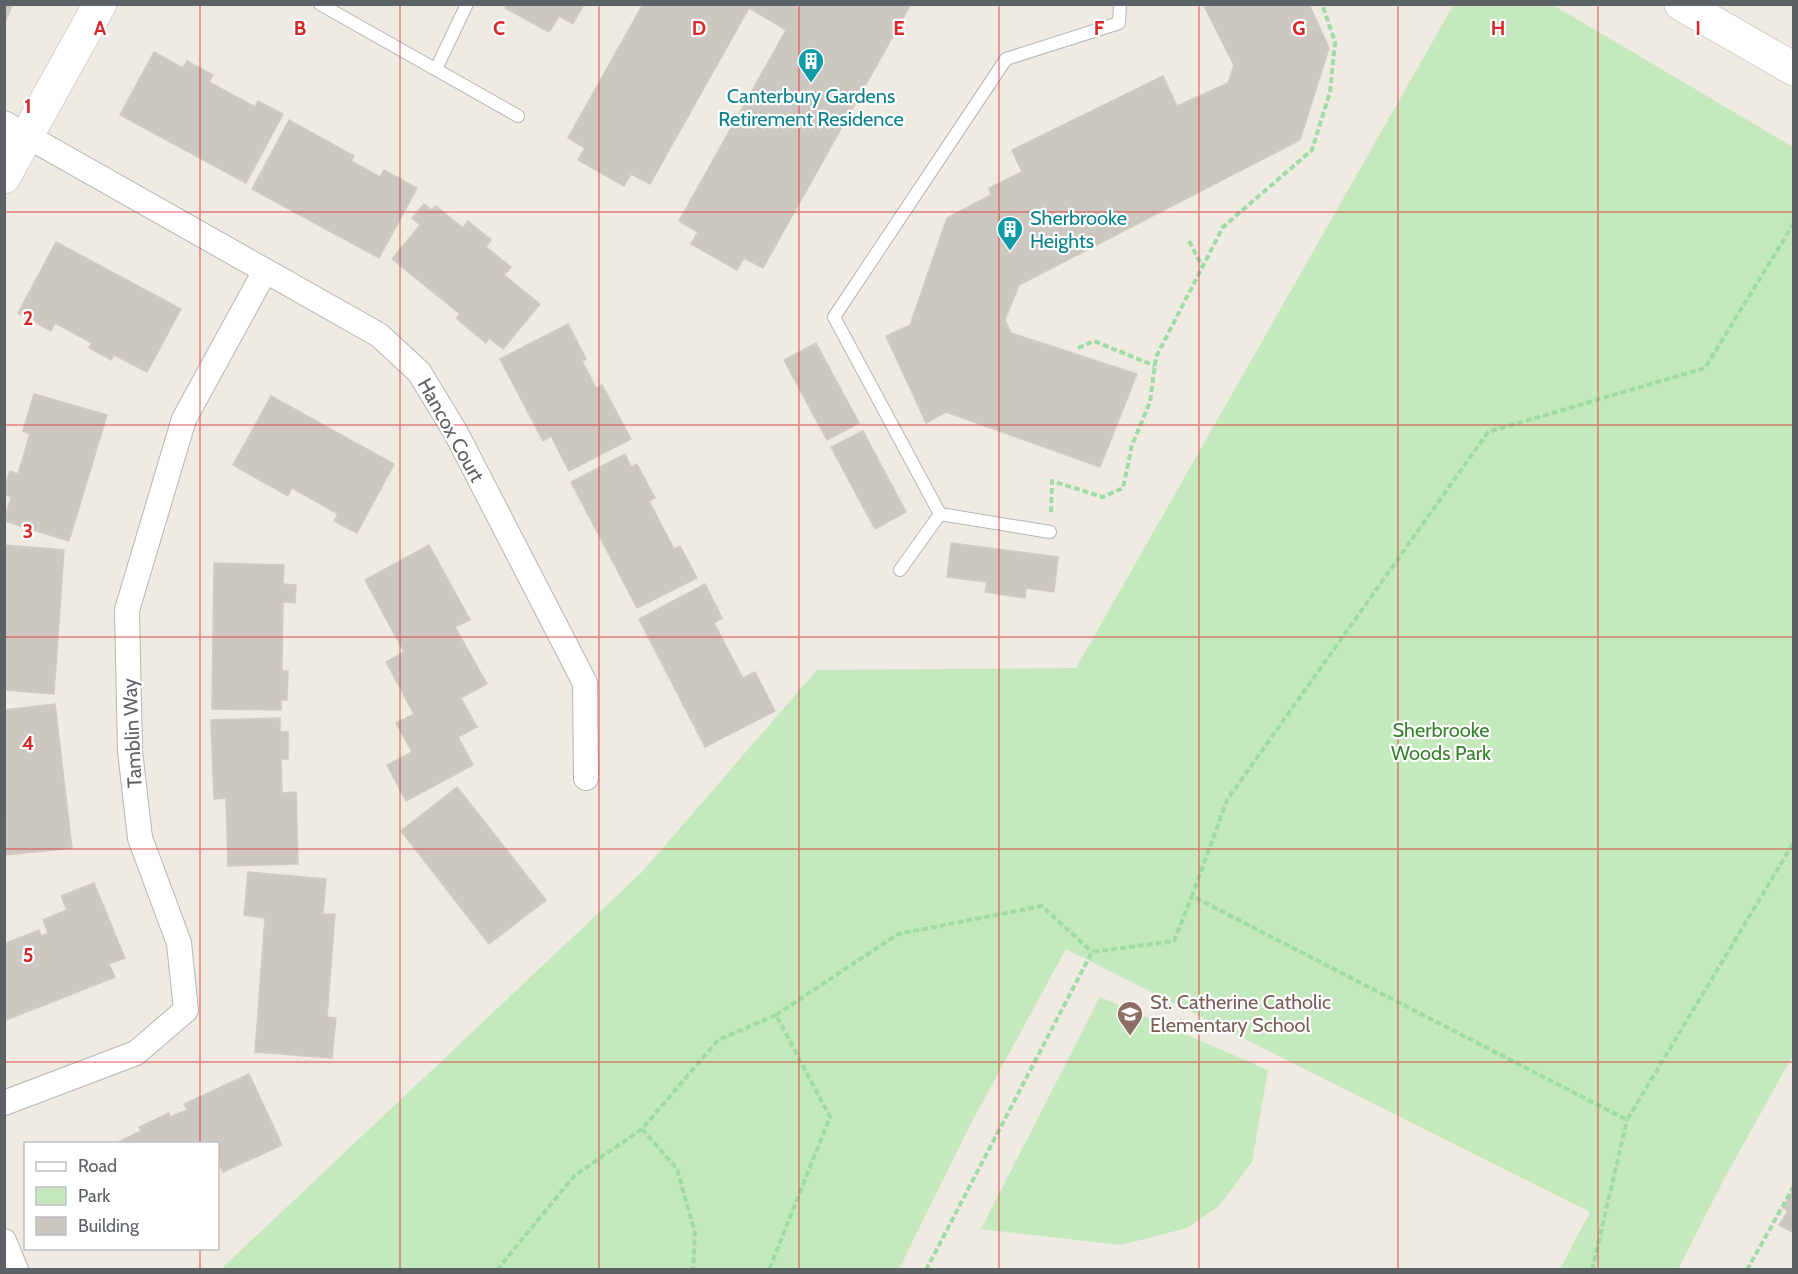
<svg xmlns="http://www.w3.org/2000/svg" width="1798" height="1274" viewBox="0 0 1798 1274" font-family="Cabin,sans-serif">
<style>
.green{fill:#c4e9bc}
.building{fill:#ccc7c1;stroke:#d4cac0;stroke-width:1.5}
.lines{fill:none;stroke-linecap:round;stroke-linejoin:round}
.lane-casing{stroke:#b3b7bb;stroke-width:14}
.street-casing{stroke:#b3b7bb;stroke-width:26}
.secondary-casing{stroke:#b4b9be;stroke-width:34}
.path{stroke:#9edca4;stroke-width:4;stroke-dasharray:6 3;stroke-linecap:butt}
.lane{stroke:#fff;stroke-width:12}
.street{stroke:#fff;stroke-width:24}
.secondary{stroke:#fff;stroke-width:33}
.grid{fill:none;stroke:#d62828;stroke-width:1.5;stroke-opacity:0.55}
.labels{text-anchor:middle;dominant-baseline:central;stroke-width:4.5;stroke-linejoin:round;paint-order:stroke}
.culture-label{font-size:20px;fill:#0d838f;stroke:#fff}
.street-label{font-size:20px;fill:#5b6165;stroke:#fff}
.park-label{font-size:20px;fill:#37822c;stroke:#fff}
.education-label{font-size:20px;fill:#785e54;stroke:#fff;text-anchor:start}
.grid-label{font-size:20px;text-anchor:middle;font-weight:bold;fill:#d62828;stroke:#fff;stroke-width:4.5;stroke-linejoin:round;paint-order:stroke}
</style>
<rect width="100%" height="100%" fill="#efeae2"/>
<!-- green -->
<g class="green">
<path d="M1454,4L1553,5L1793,147V1055L1723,1181L1678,1269H1560L1590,1212L1066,949L970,1125L899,1269H221L642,872L817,670L1076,668Z"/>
<path d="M1100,997L1268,1070L1252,1162L1219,1206L1187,1228L1121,1245L981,1229Z"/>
</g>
<!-- building -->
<g class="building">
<path d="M4,4H13L4,24Z"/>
<path d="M507,4H584L573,24L559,16L549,32L505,8Z"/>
<path d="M643,4H792L799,8L801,4H911L763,268L744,258L737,270L691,244L698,232L679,221L786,30L749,8L650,184L631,174L624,186L578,160L585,148L568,138Z"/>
<path d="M1203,4H1309L1329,48L1300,140L1019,285L1005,320L1011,333L1137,374L1100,467L946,412L926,423L886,336L910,325L947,218L991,195L989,188L1022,172L1012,150L1163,76L1177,106L1228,83L1234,65Z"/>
<path d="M154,52L183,68L187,61L213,75L209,82L255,107L258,101L283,114L246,183L120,115Z"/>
<path d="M289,120L354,156L351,161L380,177L384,170L417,188L379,258L252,189Z"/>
<path d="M424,204L432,210L436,206L463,228L468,221L491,240L486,247L511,267L504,275L540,304L503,349L489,338L486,343L456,318L460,314L392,259L420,225L412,218Z"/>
<path d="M56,242L181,309L147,372L114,355L111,360L89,348L92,343L55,323L51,331L18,313Z"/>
<path d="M568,324L586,359L582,361L596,388L602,385L631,439L569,471L551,436L543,441L500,359Z"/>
<path d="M816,343L859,423L827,440L784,360Z"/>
<path d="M34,394L107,415L69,541L4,521L11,497L4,494V488L10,471L18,474L30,434L23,431Z"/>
<path d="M271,396L394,464L357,533L334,521L338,514L292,488L288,496L233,465Z"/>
<path d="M863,431L906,512L875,529L831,447Z"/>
<path d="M625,454L631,467L637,464L655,498L649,501L674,549L680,546L697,578L637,608L571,482Z"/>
<path d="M951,543L1058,557L1054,592L1026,588L1025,598L985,592L987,582L947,577Z"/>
<path d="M4,545L64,550L54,694L4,690Z"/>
<path d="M429,545L470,620L455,627L487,684L461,698L477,727L458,737L473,765L406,801L387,765L412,752L396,723L414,714L386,662L404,652L365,580Z"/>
<path d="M214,563L284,565L283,584L296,585L295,603L283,602L282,671H288L287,700H281V710L212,709Z"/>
<path d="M705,584L722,618L714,623L743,678L755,672L775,711L705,747L639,619Z"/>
<path d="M55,704L72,848L6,855L4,710Z"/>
<path d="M280,718V732H288V759H281L282,793L296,792L298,864L228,866L226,798L214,799L211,720Z"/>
<path d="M457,787L546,900L489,944L401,831Z"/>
<path d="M248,872L326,879L323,914H335L327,1017L336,1018L332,1058L255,1052L265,918L244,915Z"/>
<path d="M94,883L125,958L109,964L115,977L4,1021V944L39,930L41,936L48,933L43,920L67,910L61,896Z"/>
<path d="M249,1074L282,1145L223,1172L220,1165L218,1166V1144H114L141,1131L139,1127L169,1113L170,1117L187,1110L184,1104Z"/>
<path d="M1794,1189V1233L1779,1225L1788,1211L1783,1208Z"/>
</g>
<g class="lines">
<!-- lane casing -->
<g class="lane-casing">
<g id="lane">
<path d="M320,4L518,116"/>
<path d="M436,69L467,4"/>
<path d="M940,514L834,317L1006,59L1119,23L1120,4"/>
<path d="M900,570L940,514L1050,532"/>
</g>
</g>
<!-- street casing -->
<g class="street-casing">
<g id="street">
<path d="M4,123L379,335L419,372L456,433L585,683L586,778"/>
<path d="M4,1103L136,1053L186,1010L179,943L140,838L130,751L127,610L184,419L265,271"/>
<path d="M4,1241L16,1270"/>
</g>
</g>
<!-- secondary casing -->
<g class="secondary-casing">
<g id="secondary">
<path d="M1681,4L1794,69"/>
<path d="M4,177L100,4"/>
</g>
</g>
<!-- path -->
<g class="path">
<path d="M1794,223L1705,368L1488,432L1227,800L1192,896L1627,1120L1794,842"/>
<path d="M1189,241L1202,266"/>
<path d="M1078,348L1094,341L1155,366"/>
<path d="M1051,512L1052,481L1103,497L1123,488L1132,445L1150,402L1156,357L1223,227L1312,150L1330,92L1335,42L1322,4"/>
<path d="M776,1015L898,934L1042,906L1092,952"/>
<path d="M642,1129L677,1169L695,1233L693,1270"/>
<path d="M497,1270L574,1176L642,1129L718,1040L776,1015L830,1117L769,1270"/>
<path d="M926,1270L1092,952L1174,941L1192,896"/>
<path d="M1592,1270L1627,1120"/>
<path d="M1747,1270L1794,1186"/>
</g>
<!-- lane -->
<use href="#lane" class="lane"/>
<!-- street -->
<use href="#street" class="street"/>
<!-- secondary -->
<use href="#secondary" class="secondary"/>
</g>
<!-- grid -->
<path class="grid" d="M200,4V1144M400,4V1270M599,4V1270M799,4V1270M999,4V1270M1199,4V1270M1398,4V1270M1598,4V1270M4,212H1794M4,425H1794M4,637H1794M4,849H1794M4,1062H1794M200,1248V1270"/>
<!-- icons -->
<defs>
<g id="building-pin" transform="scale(1.35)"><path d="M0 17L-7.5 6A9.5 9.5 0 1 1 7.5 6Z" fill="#0f9aa8" stroke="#fff"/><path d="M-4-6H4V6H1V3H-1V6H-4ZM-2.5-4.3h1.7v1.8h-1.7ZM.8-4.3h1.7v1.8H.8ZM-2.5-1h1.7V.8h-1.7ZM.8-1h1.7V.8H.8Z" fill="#fff"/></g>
<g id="school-pin" transform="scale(1.35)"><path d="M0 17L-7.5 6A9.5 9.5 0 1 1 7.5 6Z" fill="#8d6e63" stroke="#fff"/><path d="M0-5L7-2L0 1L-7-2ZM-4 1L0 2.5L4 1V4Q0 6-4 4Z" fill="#fff"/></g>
</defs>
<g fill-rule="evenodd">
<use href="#building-pin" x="811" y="61"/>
<use href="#building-pin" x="1010" y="229"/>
<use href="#school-pin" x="1130" y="1014"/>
</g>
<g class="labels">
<!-- culture labels -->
<g class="culture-label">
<text x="811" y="96">Canterbury Gardens<tspan x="811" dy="23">Retirement Residence</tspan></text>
<text x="1030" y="218" text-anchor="start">Sherbrooke<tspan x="1030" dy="23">Heights</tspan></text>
</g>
<!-- street labels -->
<g class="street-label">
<text transform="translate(451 430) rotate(61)">Hancox Court</text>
<text transform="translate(132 733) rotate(-93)">Tamblin Way</text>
</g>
<!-- park labels -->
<g class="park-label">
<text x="1441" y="730">Sherbrooke<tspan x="1441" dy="23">Woods Park</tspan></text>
</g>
<!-- education labels -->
<g class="education-label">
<text x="1150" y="1002">St. Catherine Catholic<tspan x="1150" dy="23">Elementary School</tspan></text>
</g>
</g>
<g class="grid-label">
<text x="100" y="35">A</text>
<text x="300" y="35">B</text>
<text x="499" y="35">C</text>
<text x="699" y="35">D</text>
<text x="899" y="35">E</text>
<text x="1099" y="35">F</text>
<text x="1299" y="35">G</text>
<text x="1498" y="35">H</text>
<text x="1698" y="35">I</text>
<text x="28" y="113">1</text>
<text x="28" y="325">2</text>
<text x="28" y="538">3</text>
<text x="28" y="750">4</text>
<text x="28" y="962">5</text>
</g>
<!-- border -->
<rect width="1798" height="1274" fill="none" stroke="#5b6165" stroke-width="12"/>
<!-- legend -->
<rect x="24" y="1142" width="195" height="108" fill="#ffffff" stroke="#bdc0c1" stroke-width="1.5"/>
<rect x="36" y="1162" width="30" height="9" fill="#ffffff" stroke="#bdc0c1" stroke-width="1.5"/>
<text x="78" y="1172" font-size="18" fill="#5b6165">Road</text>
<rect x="36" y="1187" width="30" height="18" fill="#c4e9bc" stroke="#bdc0c1" stroke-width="1.5"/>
<text x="78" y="1202" font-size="18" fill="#5b6165">Park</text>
<rect x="36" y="1217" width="30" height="18" fill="#ccc7c1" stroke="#bdc0c1" stroke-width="1.5"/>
<text x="78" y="1232" font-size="18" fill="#5b6165">Building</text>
</svg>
